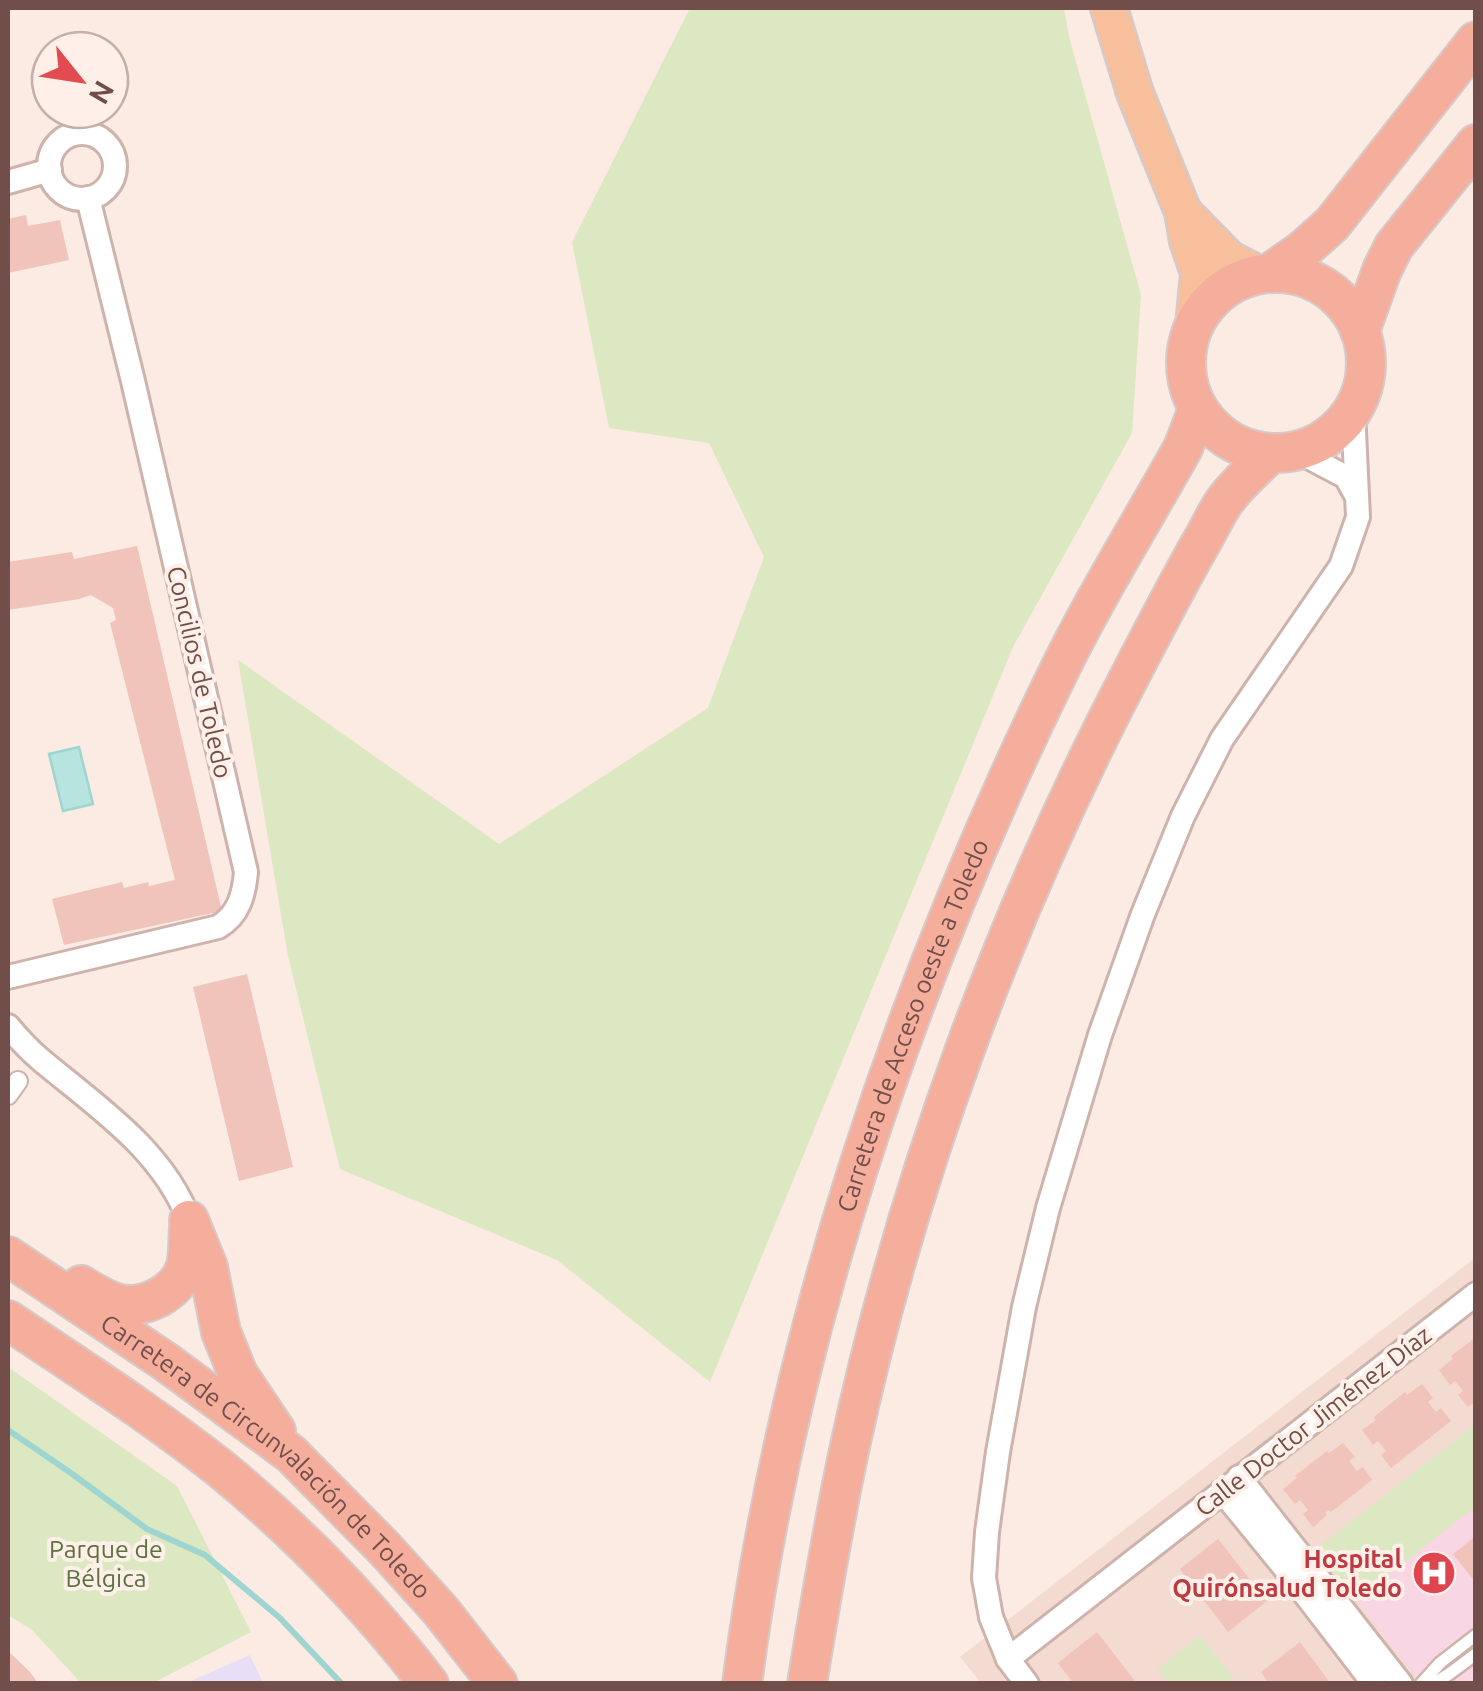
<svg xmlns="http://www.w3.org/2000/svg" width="1483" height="1691" viewBox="0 0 1483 1691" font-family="Ubuntu,sans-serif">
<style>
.residential{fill:#f3dbd1}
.education{fill:#e8dff7}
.medical{fill:#f9d6e3}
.green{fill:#dbe8c1}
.water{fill:#b8e4df;stroke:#9ed5d0;stroke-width:2.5}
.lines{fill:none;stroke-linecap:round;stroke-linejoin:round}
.stream{stroke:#9ed5d0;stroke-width:6}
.building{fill:#f0c3bb}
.service-casing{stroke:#ceb3ac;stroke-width:16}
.pedestrian-casing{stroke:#ceb3ac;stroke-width:22}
.minor-casing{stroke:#ceb3ac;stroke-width:28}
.primary-casing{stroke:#d5cac9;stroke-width:40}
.trunk-casing{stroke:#d5cac9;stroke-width:42}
.service{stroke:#fff;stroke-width:11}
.pedestrian{stroke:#fff;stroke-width:18}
.minor{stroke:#fff;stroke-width:22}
.primary{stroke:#f8bf9c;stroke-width:35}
.trunk{stroke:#f6ae9c;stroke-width:38}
.labels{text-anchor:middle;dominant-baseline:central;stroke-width:8;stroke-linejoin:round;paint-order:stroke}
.street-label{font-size:25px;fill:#724e4a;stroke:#fef0e8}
.park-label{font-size:25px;fill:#5b7240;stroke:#fef0e8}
.health-label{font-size:25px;font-weight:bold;fill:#be3a42;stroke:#fef0e8;text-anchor:end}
</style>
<rect width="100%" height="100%" fill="#fbebe2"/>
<!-- residential -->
<path class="residential" d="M1475,1258V1683H981L960,1657Z"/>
<!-- education -->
<path class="education" d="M250,1655L263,1683L184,1684Z"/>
<!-- medical -->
<path class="medical" d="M1475,1507V1683H1421L1356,1600Z"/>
<!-- green -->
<g class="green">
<path d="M690,8H1064L1069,37L1141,295L1132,433L1013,647L710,1382L557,1260L340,1169L288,956L238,660L499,844L708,708L764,557L709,443L609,428L572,242Z"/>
<path d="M8,1367L177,1486L251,1632L153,1683H81L32,1630L8,1615Z"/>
<path d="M1475,1425V1507L1356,1600L1316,1549Z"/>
<path d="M1200,1636L1237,1683H1168L1157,1669Z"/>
</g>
<!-- water -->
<path class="water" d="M79,747L93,804L63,811L49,754Z"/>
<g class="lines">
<!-- stream -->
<path class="stream" d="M8,1430L71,1473L147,1529L205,1555L280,1618L342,1684"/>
</g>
<!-- building -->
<g class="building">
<path d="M26,215L28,226L60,220L69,260L8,273V219Z"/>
<path d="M137,546L222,911L64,945L52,899L122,882L124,888L148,882L149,886L175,880L110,623L116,620L113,608L91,595L79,599L8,610V562L72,552L74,559Z"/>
<path d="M247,974L293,1167L239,1181L193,987Z"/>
<path d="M1476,1337V1401L1468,1407L1458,1395L1463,1391L1455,1381L1450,1385L1439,1370L1453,1359L1451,1356Z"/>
<path d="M1422,1384L1433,1398L1428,1402L1436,1412L1441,1408L1451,1421L1391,1468L1381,1455L1386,1451L1378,1441L1373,1445L1362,1430L1376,1420L1374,1417L1405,1392L1407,1395Z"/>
<path d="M1343,1443L1355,1457L1349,1461L1357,1471L1363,1467L1372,1480L1331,1512L1329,1510L1325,1513L1327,1515L1313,1527L1303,1514L1308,1510L1300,1500L1295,1504L1283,1489L1297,1478L1295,1476L1327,1451L1329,1453Z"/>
<path d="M1476,1536V1583L1453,1554Z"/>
<path d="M1218,1539L1267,1601L1228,1632L1180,1569Z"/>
<path d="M1097,1632L1135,1681L1133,1684H1074L1058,1663Z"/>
<path d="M1300,1642L1331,1684H1269L1261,1672Z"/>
<path d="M8,1651L29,1671L39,1684H8Z"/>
</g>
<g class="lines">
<!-- service casing -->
<g class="service-casing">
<g id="service">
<path d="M1421,1684L1440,1663L1476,1635"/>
<path d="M1433,1684L1449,1674L1476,1654"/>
</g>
</g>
<!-- pedestrian casing -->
<g class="pedestrian-casing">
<path id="pedestrian" d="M8,1095L18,1081"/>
</g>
<!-- minor casing -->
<g class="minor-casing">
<g id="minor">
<circle cx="82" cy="166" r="33"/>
<path d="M8,182L50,170"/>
<path d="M1297,451L1346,477L1357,497"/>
<path d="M8,977L218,927C239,915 244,894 246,872L133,381L88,198"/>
<path d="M8,1026C18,1038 29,1050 41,1060C96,1106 163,1150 189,1220"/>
<path d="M1239,1477L1401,1684"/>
<path d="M1222,1491L1284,1567L1374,1684"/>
<path d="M1008,1659L1476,1294"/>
<path d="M1027,1684L1008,1659L991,1617L984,1578L987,1532L998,1452L1024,1307L1048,1208L1100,1035L1143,914L1183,816L1222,739L1341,566L1358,517L1353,410"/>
</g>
</g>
<!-- primary casing -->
<g class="primary-casing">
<g id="primary">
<path d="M1109,8L1135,93L1183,212L1188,241L1199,273L1194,326"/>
<path d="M1184,213L1229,259L1260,275"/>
</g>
</g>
<!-- trunk casing -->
<g class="trunk-casing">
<g id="trunk">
<path d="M1270,273L1303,250L1332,224L1476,41"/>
<circle cx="1276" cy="363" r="90"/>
<path d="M1360,331L1382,270L1394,246L1476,144"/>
<path d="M189,1220L208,1267L221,1332L238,1374L276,1431"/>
<path id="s1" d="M8,1256L166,1362L291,1454L385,1549L441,1611L498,1684"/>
<path d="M81,1285C92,1292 104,1299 116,1303C143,1311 178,1293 186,1266C189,1254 188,1240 189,1227"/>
<path d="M8,1320C79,1368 153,1415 221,1469C298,1532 368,1605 429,1684"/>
<path id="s2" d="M742,1684C787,1336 902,993 1055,679C1093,600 1140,525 1183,448L1198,409"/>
<path d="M807,1684C820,1604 833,1525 850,1446C908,1176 1006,912 1134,668C1156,626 1178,583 1202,541C1209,529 1216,514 1224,502C1237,484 1255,468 1271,453"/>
</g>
</g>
<!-- service -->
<use href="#service" class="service"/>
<!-- pedestrian -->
<use href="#pedestrian" class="pedestrian"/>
<!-- minor -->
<use href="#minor" class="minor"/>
<!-- primary -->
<use href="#primary" class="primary"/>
<!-- trunk -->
<use href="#trunk" class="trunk"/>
</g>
<!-- icons -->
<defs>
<g id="hospital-disc" transform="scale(2.25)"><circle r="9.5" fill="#e0444e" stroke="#fef0e8"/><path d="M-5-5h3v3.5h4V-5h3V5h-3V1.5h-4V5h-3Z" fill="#fff"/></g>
</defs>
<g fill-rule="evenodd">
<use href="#hospital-disc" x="1434" y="1573"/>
</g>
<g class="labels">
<!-- street labels -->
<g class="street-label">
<text transform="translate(200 672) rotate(77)">Concilios de Toledo</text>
<text stroke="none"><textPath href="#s2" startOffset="682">Carretera de Acceso oeste a Toledo</textPath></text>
<text transform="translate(1313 1421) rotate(-38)">Calle Doctor Jiménez Díaz</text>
<text stroke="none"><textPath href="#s1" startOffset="328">Carretera de Circunvalación de Toledo</textPath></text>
</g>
<!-- park labels -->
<g class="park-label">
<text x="106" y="1549">Parque de<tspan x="106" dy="29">Bélgica</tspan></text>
</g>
<!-- health labels -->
<g class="health-label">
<text x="1402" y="1559">Hospital<tspan x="1402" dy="29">Quirónsalud Toledo</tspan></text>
</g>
</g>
<!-- border -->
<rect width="1483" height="1691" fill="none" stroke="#724e4a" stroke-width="20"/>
<!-- north arrow -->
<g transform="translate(80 80) rotate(120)"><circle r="48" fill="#fef0e8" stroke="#c6afa9" stroke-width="2.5"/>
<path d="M0-8L18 38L0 25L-18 38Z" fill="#e24b4f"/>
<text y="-15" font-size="28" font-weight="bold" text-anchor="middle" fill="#724e4a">N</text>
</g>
</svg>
